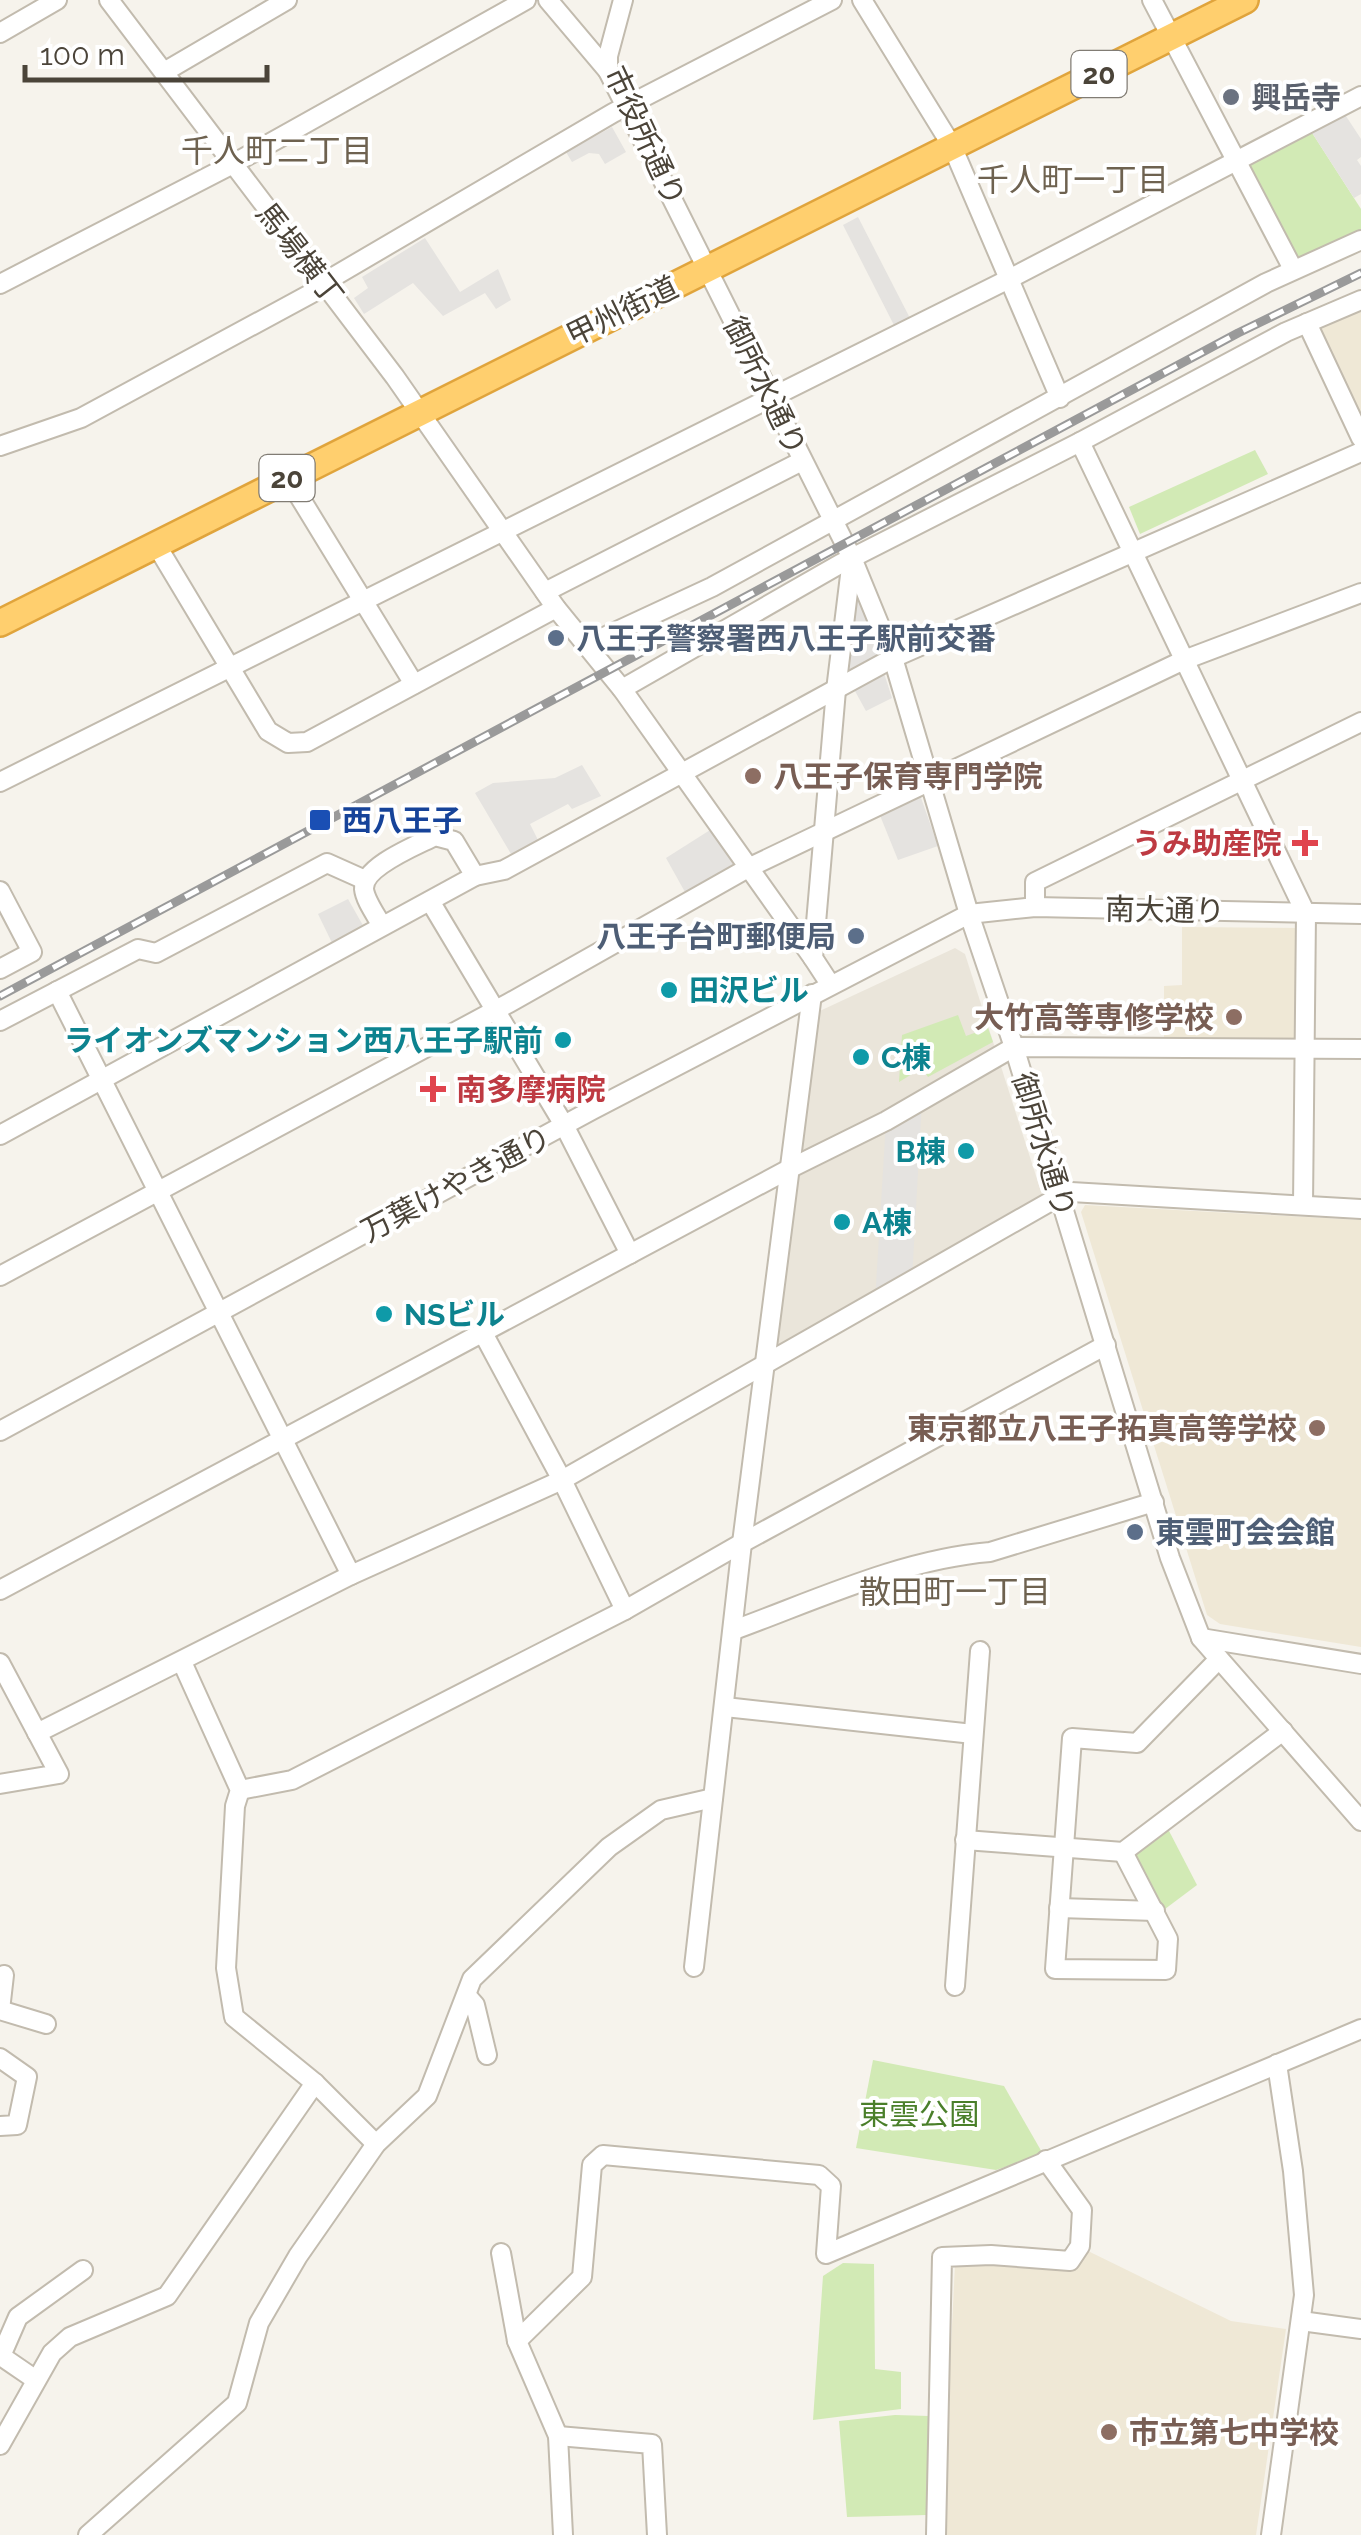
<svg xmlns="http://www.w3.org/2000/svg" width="1361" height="2535" viewBox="0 0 1361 2535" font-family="Raleway,'Noto Sans JP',sans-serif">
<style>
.residential{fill:#eae5da}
.education{fill:#efe8d6}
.green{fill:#d2eab5}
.parking{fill:#e5e3e0}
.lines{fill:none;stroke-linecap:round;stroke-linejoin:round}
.minor-casing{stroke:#c2bbae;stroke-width:22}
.highway-casing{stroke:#e0a43c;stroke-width:30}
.minor{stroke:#fff;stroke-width:18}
.highway{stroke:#ffcf6e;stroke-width:25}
.rail-casing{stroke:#9a9a9a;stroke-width:9}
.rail{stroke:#fff;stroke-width:5;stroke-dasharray:15;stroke-linecap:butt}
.worship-dot{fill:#6b7280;stroke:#fff;stroke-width:4}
.service-dot{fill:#5c6f8a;stroke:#fff;stroke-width:4}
.education-dot{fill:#8d6e63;stroke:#fff;stroke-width:4}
.transit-dot{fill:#1a4fb4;stroke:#fff;stroke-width:4}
.health-dot{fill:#e0444e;stroke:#fff;stroke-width:4}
.culture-dot{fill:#0f9aa8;stroke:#fff;stroke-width:4}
.labels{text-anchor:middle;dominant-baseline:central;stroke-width:8;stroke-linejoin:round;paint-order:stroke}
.shield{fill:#fff;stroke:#817c74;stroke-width:2.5}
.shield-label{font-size:28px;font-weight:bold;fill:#4b4439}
.worship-label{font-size:30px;font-weight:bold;fill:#5b616d;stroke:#fff;text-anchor:start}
.street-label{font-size:30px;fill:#4b4439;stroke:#fff}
.service-label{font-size:30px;font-weight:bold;fill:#4e5e75;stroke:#fff;text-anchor:start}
.education-label{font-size:30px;font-weight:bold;fill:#785e54;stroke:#fff;text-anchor:start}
.transit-label{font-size:30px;font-weight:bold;fill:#164399;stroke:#fff;text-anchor:start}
.health-label{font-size:30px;font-weight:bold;fill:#be3a42;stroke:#fff;text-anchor:end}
.culture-label{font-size:30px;font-weight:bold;fill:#0d838f;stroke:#fff;text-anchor:start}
.park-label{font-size:30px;fill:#4a7f2a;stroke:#fff}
.neighbourhood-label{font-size:32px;fill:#6e6250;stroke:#fff}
</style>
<rect width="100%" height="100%" fill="#f6f3ec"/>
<!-- residential -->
<path class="residential" d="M955,948L965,954L1045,1204L764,1364L809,1016Z"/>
<!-- education -->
<g class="education">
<path d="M1361,305V421L1317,333L1320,323Z"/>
<path d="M1182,927L1305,928V1049L1164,1048V986L1182,985Z"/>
<path d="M1085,1205L1361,1220V1647L1220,1624L1207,1615L1081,1212Z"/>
<path d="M1086,2250L1231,2321L1286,2329L1256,2535H942L955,2264L1069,2265Z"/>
</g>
<!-- green -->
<g class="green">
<path d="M1307,125L1361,209V235L1300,261L1295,259L1237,160Z"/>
<path d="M1255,450L1268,474L1140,534L1129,507Z"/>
<path d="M958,1015L966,1036L988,1028L993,1042L928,1077L922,1068L899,1082L902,1035Z"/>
<path d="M1168,1829L1197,1885L1161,1912L1133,1857Z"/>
<path d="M873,2060L1004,2086L1043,2154L996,2170L856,2148Z"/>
<path d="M843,2263L874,2264L875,2369L901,2372V2409L813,2420L823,2276Z"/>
<path d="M895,2415L929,2416L926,2515L847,2517L839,2421Z"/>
</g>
<!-- parking -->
<g class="parking">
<path d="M1340,107L1361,139V157L1357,160L1361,166V194L1354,198L1307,125Z"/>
<path d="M612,127L626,152L605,164L599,154L589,153L572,162L566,152Z"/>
<path d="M858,217L913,324L898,333L843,225Z"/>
<path d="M425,238L460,292L498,269L511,300L496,309L485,293L443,316L413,283L364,314L354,298L368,288L362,277Z"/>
<path d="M848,577L866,617L892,698L866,711L850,682L836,690Z"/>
<path d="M582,765L601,796L572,809L568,804L530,824L538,840L511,854L475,793L493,783L555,778Z"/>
<path d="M920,795L938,846L898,860L877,808Z"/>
<path d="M718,825L748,868L690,901L666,858Z"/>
<path d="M348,899L365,929L336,951L318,914Z"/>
<path d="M922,1101L912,1280L875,1301L886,1121Z"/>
</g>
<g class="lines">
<!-- minor casing -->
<g class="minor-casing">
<g id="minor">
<path d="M109,0L395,377L556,608L622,689L813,958"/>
<path d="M548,0L608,71"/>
<path d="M623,0L608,56V71L852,558L893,658L969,914L1014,1047L1170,1558L1201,1638L1361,1821"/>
<path d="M862,0L952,146L1060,398"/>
<path d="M1152,0L1293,269"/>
<path d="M0,33L57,0"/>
<path d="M164,72L287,0"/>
<path d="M323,283L613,113L832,0"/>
<path d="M0,284L231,165L526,0"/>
<path d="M1307,323L1361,438"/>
<path d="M1080,442L1306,914L1303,1205"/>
<path d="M0,446L81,418L325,286"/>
<path d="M288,478L414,684"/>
<path d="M157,546L268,731L288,743L307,742L556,608"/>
<path d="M545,592L802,461"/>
<path d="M587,645L712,587L1266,283L1361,240"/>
<path d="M622,689L840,564L1080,442L1286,332L1361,300"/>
<path d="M0,782L1009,279L1361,96"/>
<path d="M0,891L32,952L0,969"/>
<path d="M430,901L564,1125L630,1254"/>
<path d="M1035,907V882L1361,722"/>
<path d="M382,926C376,915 365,900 364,889C363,866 418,845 435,836L454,841L475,876"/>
<path d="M830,984L813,958L836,690L852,559"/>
<path d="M57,991L351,1575"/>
<path d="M0,1021L138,949L156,953L327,863L365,880"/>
<path d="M0,1135L475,876L504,870L893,658L1361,452"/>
<path d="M0,1276L509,1003L748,868L1184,660L1361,593"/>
<path d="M483,1333L562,1480L625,1610"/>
<path d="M0,1431L592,1110L969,914L1035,907L1361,914"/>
<path d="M0,1590L791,1168L886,1121L1014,1047L1361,1049"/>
<path d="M734,1630C816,1600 903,1559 990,1552L1154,1502"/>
<path d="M1201,1638L1361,1664"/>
<path d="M182,1662L240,1790L235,1806L226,1968L234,2017L315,2083L376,2144"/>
<path d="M0,1663L59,1774L0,1784"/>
<path d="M725,1707L973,1734"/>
<path d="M37,1733L351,1575L562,1480L1060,1196L1071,1192L1361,1209"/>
<path d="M240,1790L292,1780L625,1610L742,1543L1106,1345"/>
<path d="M965,1840L1123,1852L1283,1731"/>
<path d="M1123,1852L1168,1939L1166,1970L1055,1969L1072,1738L1137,1743L1219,1659"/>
<path d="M1059,1908L1155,1911"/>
<path d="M694,1967L742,1543L812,994"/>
<path d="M955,1986L980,1651"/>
<path d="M467,1996L475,2005L487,2055"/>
<path d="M0,2010L46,2024"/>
<path d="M0,2010L4,1975"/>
<path d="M0,2058L27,2077L17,2125L0,2126"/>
<path d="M501,2253L517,2341"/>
<path d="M1301,2321L1361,2329"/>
<path d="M36,2380L1,2356L18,2317L83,2270"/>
<path d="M558,2436L652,2444L657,2535"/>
<path d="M0,2445L52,2353L70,2337L167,2296L315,2083"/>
<path d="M88,2535L237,2403L259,2323L298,2256L376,2144L427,2096L472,1979L609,1847L661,1810L713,1798"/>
<path d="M563,2535L558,2436L517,2341L582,2277L592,2165L603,2155L819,2175L831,2186L826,2254L1361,2029"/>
<path d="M936,2535L942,2257L991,2255L1070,2261L1080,2246L1082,2210L1046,2160"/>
<path d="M1271,2535L1304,2295L1293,2171L1277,2064"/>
</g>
</g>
<!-- highway casing -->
<g class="highway-casing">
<path id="highway" d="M0,623L1245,0"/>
</g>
<!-- minor -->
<use href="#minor" class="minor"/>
<!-- highway -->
<use href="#highway" class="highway"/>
<!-- rail casing -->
<g class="rail-casing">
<path id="rail" d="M0,996L1238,333L1361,273"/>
</g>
<!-- rail -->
<use href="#rail" class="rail"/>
</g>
<!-- markers -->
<circle class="worship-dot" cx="1231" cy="97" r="10"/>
<g class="service-dot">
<circle cx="556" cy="638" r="10"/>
<circle cx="856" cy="936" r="10"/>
<circle cx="1135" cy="1532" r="10"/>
</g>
<g class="education-dot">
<circle cx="753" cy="776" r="10"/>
<circle cx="1234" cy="1017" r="10"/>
<circle cx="1317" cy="1428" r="10"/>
<circle cx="1109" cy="2432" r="10"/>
</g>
<rect class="transit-dot" x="308" y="808" width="24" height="24" rx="5"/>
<g class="health-dot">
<path d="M1300 828h10v10h10v10h-10v10h-10v-10h-10v-10h10z"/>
<path d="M428 1074h10v10h10v10h-10v10h-10v-10h-10v-10h10z"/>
</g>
<g class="culture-dot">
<circle cx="669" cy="990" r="10"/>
<circle cx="563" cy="1040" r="10"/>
<circle cx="861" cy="1057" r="10"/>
<circle cx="966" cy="1151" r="10"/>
<circle cx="842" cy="1222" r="10"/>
<circle cx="384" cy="1314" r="10"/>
</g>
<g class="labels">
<!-- shield labels -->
<g class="shield">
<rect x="1071.5" y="51" width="55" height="46" rx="8"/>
<rect x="259.5" y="455" width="55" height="46" rx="8"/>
</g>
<g class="shield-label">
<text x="1099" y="74">20</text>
<text x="287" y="478">20</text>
</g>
<!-- worship labels -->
<g class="worship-label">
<text x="1251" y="97">興岳寺</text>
</g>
<!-- street labels -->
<g class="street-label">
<text transform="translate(645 136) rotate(65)">市役所通り</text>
<text transform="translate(300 254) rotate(52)">馬場横丁</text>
<text transform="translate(622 311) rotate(-26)">甲州街道</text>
<text transform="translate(765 386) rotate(64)">御所水通り</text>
<text transform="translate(1165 910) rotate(1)">南大通り</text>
<text transform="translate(1044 1145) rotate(73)">御所水通り</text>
<text transform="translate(456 1184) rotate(-28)">万葉けやき通り</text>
</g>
<!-- service labels -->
<g class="service-label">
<text x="576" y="638">八王子警察署西八王子駅前交番</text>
<text x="836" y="936" text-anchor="end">八王子台町郵便局</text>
<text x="1155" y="1532">東雲町会会館</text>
</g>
<!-- education labels -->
<g class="education-label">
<text x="773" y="776">八王子保育専門学院</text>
<text x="1214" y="1017" text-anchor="end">大竹高等専修学校</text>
<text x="1297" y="1428" text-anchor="end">東京都立八王子拓真高等学校</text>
<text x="1129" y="2432">市立第七中学校</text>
</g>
<!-- transit labels -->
<g class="transit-label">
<text x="342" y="820">西八王子</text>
</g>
<!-- health labels -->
<g class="health-label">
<text x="1282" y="843">うみ助産院</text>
<text x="456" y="1089" text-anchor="start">南多摩病院</text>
</g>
<!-- culture labels -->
<g class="culture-label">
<text x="689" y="990">田沢ビル</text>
<text x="543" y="1040" text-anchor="end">ライオンズマンション西八王子駅前</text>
<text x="881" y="1057">C棟</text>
<text x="946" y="1151" text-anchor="end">B棟</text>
<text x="862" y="1222">A棟</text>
<text x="404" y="1314">NSビル</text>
</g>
<!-- park labels -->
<g class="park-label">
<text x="919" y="2114">東雲公園</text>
</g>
<!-- neighbourhood labels -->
<g class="neighbourhood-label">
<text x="277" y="150">千人町二丁目</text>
<text x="1073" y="179">千人町一丁目</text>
<text x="955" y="1591">散田町一丁目</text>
</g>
</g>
<!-- scale -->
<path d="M25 65v15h242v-15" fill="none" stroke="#4b4439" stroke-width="5"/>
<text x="40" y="65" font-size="30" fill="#4b4439" stroke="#ffffff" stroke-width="8" paint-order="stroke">100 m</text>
</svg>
